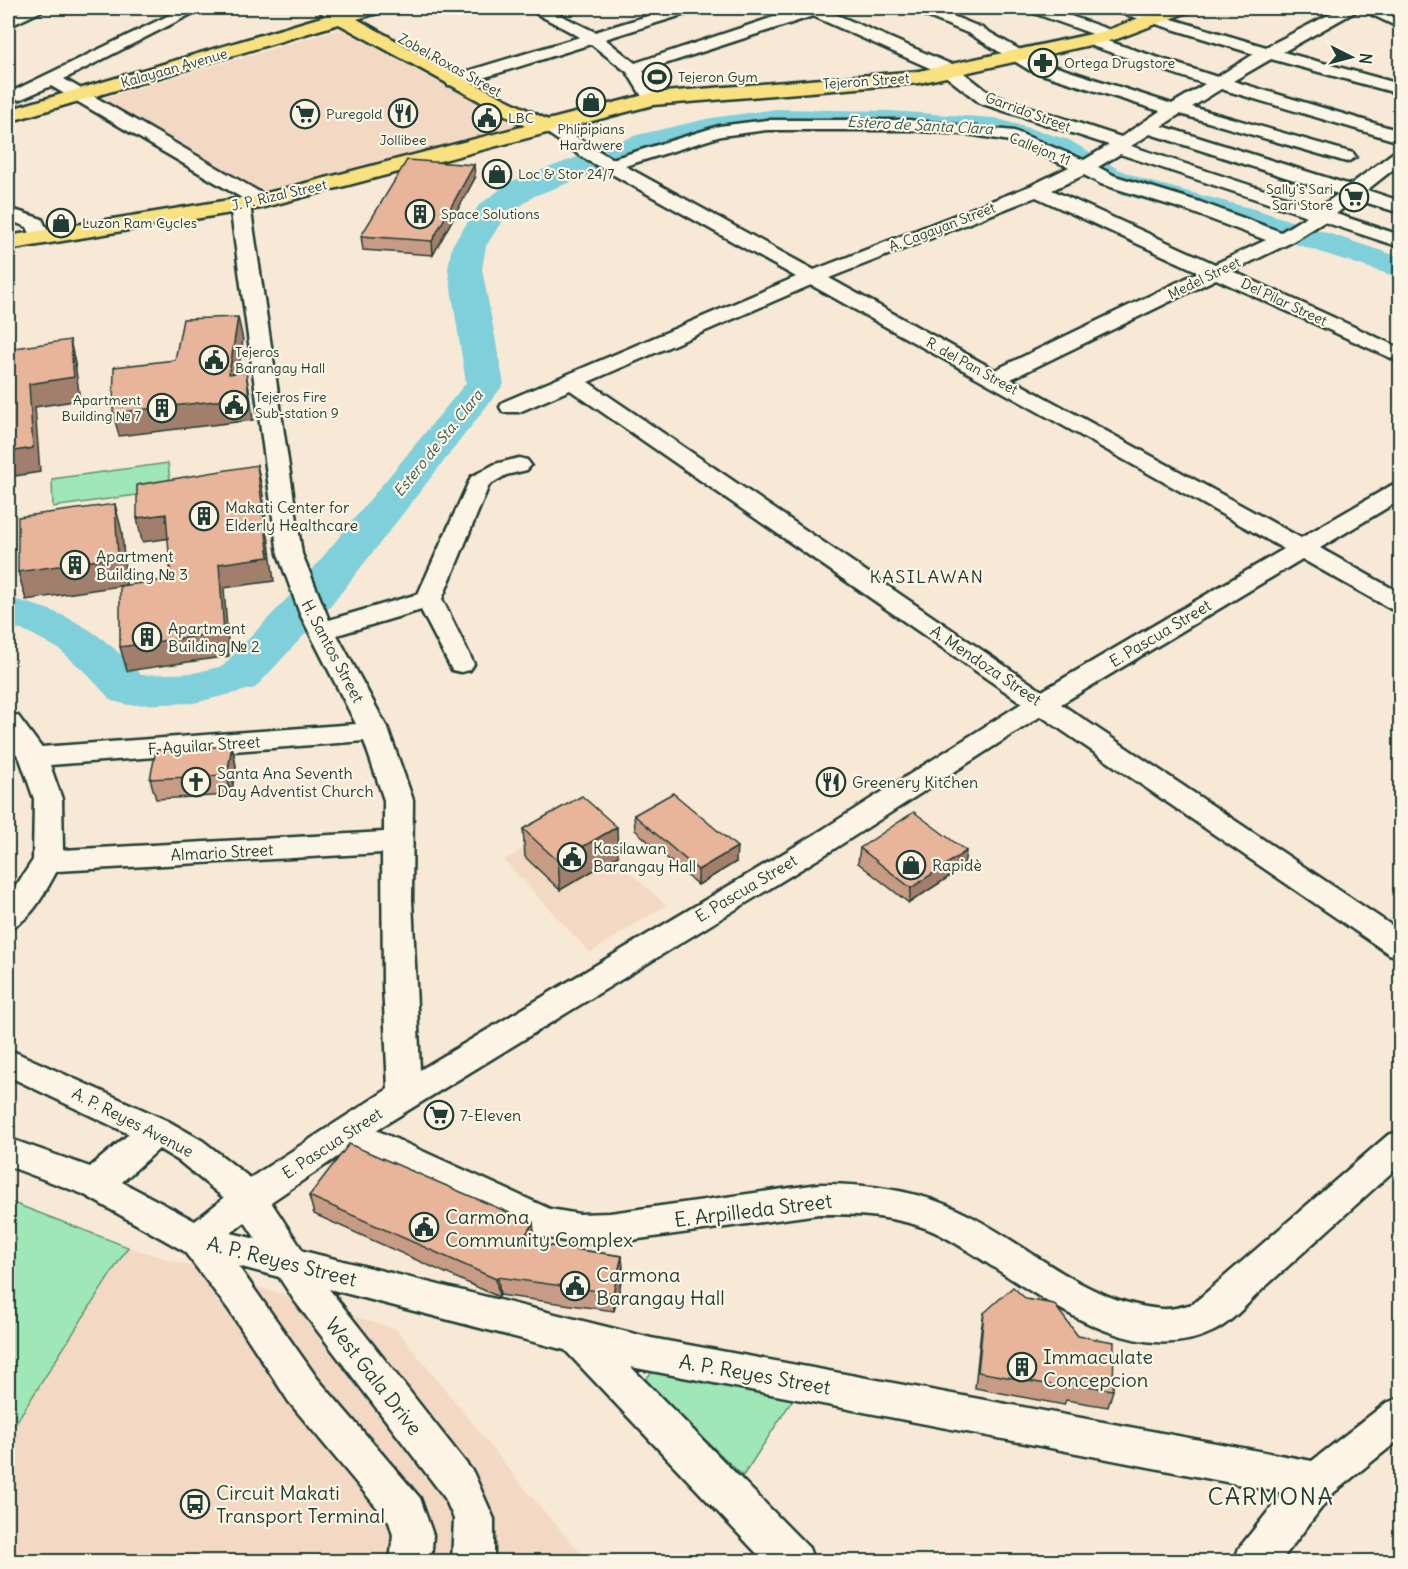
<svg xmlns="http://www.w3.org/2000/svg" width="1408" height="1569" viewBox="0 0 1408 1569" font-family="Delius,sans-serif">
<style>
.built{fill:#f3d9c4}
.green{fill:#9fe7b6;stroke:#5f9275;stroke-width:1.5}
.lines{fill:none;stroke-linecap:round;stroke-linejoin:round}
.river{fill:#7fd0da;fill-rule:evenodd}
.minor-casing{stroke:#1f3d34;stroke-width:5}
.major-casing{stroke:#1f3d34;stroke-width:5}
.minor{fill:#fcf5e5;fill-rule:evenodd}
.major{fill:#fae180;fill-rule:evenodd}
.wall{fill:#c89c84;stroke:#1f3d34;stroke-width:1.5}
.shaded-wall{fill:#a27f6c;stroke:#1f3d34;stroke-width:1.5}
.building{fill:#e8b59a;stroke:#1f3d34;stroke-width:1.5}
.labels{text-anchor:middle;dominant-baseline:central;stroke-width:4.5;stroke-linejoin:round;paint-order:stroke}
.far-poi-label{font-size:14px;fill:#1f3d34;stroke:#fcf5e5;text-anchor:start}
.far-street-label{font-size:14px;fill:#1f3d34;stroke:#fcf5e5}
.far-water-label{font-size:15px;font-style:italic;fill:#325a55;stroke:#fcf5e5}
.poi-label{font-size:16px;fill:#1f3d34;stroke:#fcf5e5;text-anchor:start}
.street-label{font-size:16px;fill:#1f3d34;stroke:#fcf5e5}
.neighbourhood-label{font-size:18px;letter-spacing:1.5px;fill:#1f3d34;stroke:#fcf5e5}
.near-street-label{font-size:20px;fill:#1f3d34;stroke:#fcf5e5}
.near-poi-label{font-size:20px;fill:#1f3d34;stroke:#fcf5e5;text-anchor:start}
.near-quarter-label{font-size:24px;letter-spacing:1.5px;fill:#1f3d34;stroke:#fcf5e5}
</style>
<rect width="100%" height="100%" fill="#f8e8d6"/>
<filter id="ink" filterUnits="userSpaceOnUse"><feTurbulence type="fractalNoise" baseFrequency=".0167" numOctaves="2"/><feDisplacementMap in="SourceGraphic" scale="12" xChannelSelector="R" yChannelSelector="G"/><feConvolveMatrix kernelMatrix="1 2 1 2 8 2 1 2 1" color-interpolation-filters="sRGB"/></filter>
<g filter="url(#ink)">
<!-- built -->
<g class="built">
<path d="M340,29L520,126L260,193L90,102Z"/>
<path d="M574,821L666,905L590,953L504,860Z"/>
<path d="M128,1247L396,1329L535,1501L588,1561H8V1435Z"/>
</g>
<!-- green -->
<g class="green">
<path d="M168,463L171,490L53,507L52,479Z"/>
<path d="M8,1201L128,1247L8,1435Z"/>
<path d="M658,1365L795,1396L743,1476L644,1381Z"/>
</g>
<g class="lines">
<!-- river -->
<path class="river" d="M776,109L889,111L995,118L1069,140L1118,169L1148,181L1261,211L1400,257V278L1237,225L1124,195L1096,183L1047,154L992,136L889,129L776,127L711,136L658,149L534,196L504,218L486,246L482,269L504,384L330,607L255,688L194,703L129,705L112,701L86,673L59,649L28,632L8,626V598C66,611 101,631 141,675L194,673L223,666L298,587L466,383L448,269L452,246L479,205L510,182L637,135L711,118Z"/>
<!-- minor casing -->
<g class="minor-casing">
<g id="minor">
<path d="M28,8H48L8,27V16Z"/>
<path d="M184,8H203L64,79L268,197L271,201L268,205H254L51,86L19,100L10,95L13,91Z"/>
<path d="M526,8H546L595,32L674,8H697L695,11L605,39L635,63L801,8H821L955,66L992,95L1121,137L1160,111L1029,70L970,34L914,11L912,8H933L982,28L1041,62L1172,104L1205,84L1083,43L1081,40L1083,37H1095L1217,77L1254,54L1114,11L1112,8H1135L1266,47L1342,8H1379L1400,17V28L1360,9L1283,52L1400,84V94L1271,59L1233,81L1400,131V142L1221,89L1192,107L1353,153L1356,157L1347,162L1180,114L1162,126L1350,185L1394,152L1400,151V164L1367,190L1400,201V213L1355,199L1336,214L1400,235V247L1324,222L1290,243L1232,271L1400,348V362L1216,279L1011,379L1301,538L1392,485L1400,483V500L1320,548L1400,593V611L1391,609L1302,559L1061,704L1400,931V957L1389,954L1041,716L834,849L376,1130L550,1209L579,1214L610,1213L819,1184C866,1184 919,1190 962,1212C1029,1244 1084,1303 1162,1309C1172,1310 1184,1306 1193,1304L1388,1135L1400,1131V1165C1355,1206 1310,1246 1265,1287C1250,1300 1233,1322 1214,1331C1121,1377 1015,1273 939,1234C903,1216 858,1214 819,1214L610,1243L579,1244L533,1235L349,1149L271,1202L303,1251L651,1338L1312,1461L1386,1403L1400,1398V1439L1332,1494L1280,1562H1234L1239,1548L1283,1493L631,1367L809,1548L814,1562H765L565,1350L329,1289L473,1472L494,1519V1562H452L454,1519L445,1498L294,1300L279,1277L238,1266L317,1378L420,1498L433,1535L431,1562H390L393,1535L389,1522L289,1402L229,1310L184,1251L83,1194L8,1166V1138L90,1167L129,1134L8,1076V1049L168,1121L203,1141L250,1178L388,1089L383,984L382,853L57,871C45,891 32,922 8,928V898L33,860L34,799L20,759L8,742V713L18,716L41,747L356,724L300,614L278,554L230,205L233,201H247L250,205L302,554L329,620L418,594L471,477L495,464L519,458L527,460L531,465L527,470L506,475L489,485L442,599L474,664L470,670L461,672L452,670L421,610L337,635L388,729L413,800L412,900L420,1070L814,835L1022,703L570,390L519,412H503L500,407L503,402L796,277L587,160L537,126L540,122H552L612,159L719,126L767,120H908L1014,131L1084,160L1109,145L980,103L943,74L813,16L643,71L661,99L652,104L646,103L627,72L591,44L460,85H448L445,81L448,77L580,37ZM767,130H908L974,135L1010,141L1069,167L1030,186L814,270L625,166L721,136ZM1150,134L1338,194L1319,208L1131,146ZM1120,154L1307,216L1281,232L1200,202L1115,176L1098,167ZM1084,175L1101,184L1186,210L1266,240L1215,264L1052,190ZM1036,197L1199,272L995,370L829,278ZM811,285L1284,549L1042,691L588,382ZM364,741L384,800V832L63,850L62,799L50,765ZM159,1149L179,1161L224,1198L195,1221L122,1182ZM245,1222L256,1239L231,1233Z"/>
<path d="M1026,8H1048L1116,32L1118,35L1116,38H1104L1028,11Z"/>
<path d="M8,208L42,219L51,238L48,242H34L27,227L8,220Z"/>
</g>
</g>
<!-- major casing -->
<g class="major-casing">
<path id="major" d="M322,8H336L343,11L356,8H383L381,12L357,19L461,77L548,120L652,93L919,71L1105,31L1165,8H1190L1188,12L1117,39L919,83L653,105L261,208L8,250V236L260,195L525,126L339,24L8,122V110L325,16L320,11Z"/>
</g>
<!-- minor -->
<use href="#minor" class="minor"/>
<!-- major -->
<use href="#major" class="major"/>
</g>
<!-- wall -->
<g class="wall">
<path d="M475,178L433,255L363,250L361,236Z"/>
<path d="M232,746L236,766L231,795L156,799L150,779Z"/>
<path d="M634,815L736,862L698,885L635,830Z"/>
<path d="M523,829L618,856L560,890L525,857Z"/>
<path d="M860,848L964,867L909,903L858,863Z"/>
<path d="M309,1196L535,1240L533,1243L622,1256L623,1273L614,1311L500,1295L499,1297L314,1214Z"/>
<path d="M984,1313L1113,1390L1108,1407L1066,1400L1064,1405L975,1388L981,1330Z"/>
</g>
<!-- shaded-wall -->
<g class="shaded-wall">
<path d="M474,165L475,178L433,255L432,241Z"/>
<path d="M238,317L243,340L234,398L229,374Z"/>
<path d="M70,340L75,363L80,400L35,407L40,472L8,477V452L29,384Z"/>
<path d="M246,372L250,395L253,420L119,436L113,413Z"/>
<path d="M257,465L262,488L274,581L224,588L229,656L127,671L120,647L219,564Z"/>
<path d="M115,504L122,532L126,585L26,600L18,572Z"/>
<path d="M166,514L172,538L142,542L137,518Z"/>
<path d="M232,746L236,766L231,795L227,775Z"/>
<path d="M617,827L618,856L560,890L558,861Z"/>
<path d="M737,847L736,862L698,885V870Z"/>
<path d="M966,851L964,867L909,903L911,888Z"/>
<path d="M533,1223L535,1240L523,1259L521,1242Z"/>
<path d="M622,1256L623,1273L614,1311L613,1293Z"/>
<path d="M498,1277L500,1295L499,1297L496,1279Z"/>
</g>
<!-- building -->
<g class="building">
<path d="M407,160L474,165L432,241L361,236Z"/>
<path d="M238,317L229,374L246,372L249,397L113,413L114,367L175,360L183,319Z"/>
<path d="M70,340L74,377L29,384L33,448L8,452V349Z"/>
<path d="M257,465L269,557L219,564L224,632L120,647V586L171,579L166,514L137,518V485Z"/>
<path d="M115,504L118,557L18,572V517Z"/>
<path d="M232,746L227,775L150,779L156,750Z"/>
<path d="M673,793L737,847L698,870L634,815Z"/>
<path d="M582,796L617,827L558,861L523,829Z"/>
<path d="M914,812L966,851L911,888L860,848Z"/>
<path d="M349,1144L533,1223L521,1242L622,1256L613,1293L498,1277L496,1279L309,1196Z"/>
<path d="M1013,1287L1026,1299L1054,1304L1078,1336L1114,1342L1113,1390L1069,1383V1388L978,1372L984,1313Z"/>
</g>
</g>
<!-- icons -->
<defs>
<g id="pharmacy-ring" transform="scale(1.5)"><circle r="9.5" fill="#fcf5e5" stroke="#1f3d34" stroke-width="1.5"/><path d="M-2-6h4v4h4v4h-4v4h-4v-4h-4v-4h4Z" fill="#1f3d34"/></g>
<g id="stadium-ring" transform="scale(1.5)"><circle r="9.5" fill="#fcf5e5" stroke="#1f3d34" stroke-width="1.5"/><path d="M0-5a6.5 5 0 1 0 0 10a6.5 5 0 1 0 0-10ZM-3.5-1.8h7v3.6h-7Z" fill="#1f3d34"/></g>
<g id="shop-ring" transform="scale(1.5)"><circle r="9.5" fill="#fcf5e5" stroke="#1f3d34" stroke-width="1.5"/><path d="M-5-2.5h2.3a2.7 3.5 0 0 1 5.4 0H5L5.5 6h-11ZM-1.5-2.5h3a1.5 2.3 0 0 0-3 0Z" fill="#1f3d34"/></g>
<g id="restaurant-ring" transform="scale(1.5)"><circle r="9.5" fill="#fcf5e5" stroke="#1f3d34" stroke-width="1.5"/><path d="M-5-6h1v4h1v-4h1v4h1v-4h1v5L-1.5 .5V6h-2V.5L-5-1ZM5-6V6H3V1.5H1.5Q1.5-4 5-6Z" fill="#1f3d34"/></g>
<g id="supermarket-ring" transform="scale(1.5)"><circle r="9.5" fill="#fcf5e5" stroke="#1f3d34" stroke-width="1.5"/><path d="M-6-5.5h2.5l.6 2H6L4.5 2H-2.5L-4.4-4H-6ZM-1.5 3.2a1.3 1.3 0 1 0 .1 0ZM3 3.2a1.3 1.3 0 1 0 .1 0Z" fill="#1f3d34"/></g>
<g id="civic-ring" transform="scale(1.5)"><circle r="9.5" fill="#fcf5e5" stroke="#1f3d34" stroke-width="1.5"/><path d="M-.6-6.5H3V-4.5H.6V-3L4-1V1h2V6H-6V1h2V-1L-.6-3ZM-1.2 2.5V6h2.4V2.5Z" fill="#1f3d34"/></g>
<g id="building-ring" transform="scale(1.5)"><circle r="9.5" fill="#fcf5e5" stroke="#1f3d34" stroke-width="1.5"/><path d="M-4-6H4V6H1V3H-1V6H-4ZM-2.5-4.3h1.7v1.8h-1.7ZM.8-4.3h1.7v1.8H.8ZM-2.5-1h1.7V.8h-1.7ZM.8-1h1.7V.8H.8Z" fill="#1f3d34"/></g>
<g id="church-ring" transform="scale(1.5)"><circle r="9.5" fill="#fcf5e5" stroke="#1f3d34" stroke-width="1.5"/><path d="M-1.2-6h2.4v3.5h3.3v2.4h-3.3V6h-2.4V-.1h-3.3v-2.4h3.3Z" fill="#1f3d34"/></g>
<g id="bus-ring" transform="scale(1.5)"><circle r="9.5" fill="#fcf5e5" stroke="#1f3d34" stroke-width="1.5"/><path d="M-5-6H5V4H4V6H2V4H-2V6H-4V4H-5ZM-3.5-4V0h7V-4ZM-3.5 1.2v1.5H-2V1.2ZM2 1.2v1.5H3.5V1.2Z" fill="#1f3d34"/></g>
</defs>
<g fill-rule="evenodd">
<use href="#pharmacy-ring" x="1043" y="63"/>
<use href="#stadium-ring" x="657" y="77"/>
<use href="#shop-ring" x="591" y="102"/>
<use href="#restaurant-ring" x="403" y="113"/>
<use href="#supermarket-ring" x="305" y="114"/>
<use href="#civic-ring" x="487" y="118"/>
<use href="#shop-ring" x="497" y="174"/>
<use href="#supermarket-ring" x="1354" y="197"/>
<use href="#building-ring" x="420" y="214"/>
<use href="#shop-ring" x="61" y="223"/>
<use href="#civic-ring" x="214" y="360"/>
<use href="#civic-ring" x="234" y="405"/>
<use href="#building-ring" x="162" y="408"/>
<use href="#building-ring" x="204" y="516"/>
<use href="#building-ring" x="75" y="565"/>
<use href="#building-ring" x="147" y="637"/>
<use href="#church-ring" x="196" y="782"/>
<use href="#restaurant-ring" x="831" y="782"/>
<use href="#civic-ring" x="572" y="857"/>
<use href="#shop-ring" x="911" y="865"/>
<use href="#supermarket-ring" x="439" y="1115"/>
<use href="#civic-ring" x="424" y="1227"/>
<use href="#civic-ring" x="575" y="1286"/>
<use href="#building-ring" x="1022" y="1367"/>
<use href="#bus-ring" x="195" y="1504"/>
</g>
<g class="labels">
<!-- far-poi labels -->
<g class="far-poi-label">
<text x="1064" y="63">Ortega Drugstore</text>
<text x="678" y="77">Tejeron Gym</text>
<text x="326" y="114">Puregold</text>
<text x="508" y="118">LBC</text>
<text x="591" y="129" text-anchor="middle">Phlipipians<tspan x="591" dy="16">Hardwere</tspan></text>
<text x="403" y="140" text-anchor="middle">Jollibee</text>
<text x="518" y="174">Loc &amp; Stor 24/7</text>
<text x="1333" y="189" text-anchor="end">Sally's Sari<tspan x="1333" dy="16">Sari Store</tspan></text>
<text x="441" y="214">Space Solutions</text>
<text x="82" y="223">Luzon Ram Cycles</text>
<text x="235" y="352">Tejeros<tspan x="235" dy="16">Barangay Hall</tspan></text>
<text x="255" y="397">Tejeros Fire<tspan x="255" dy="16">Sub-station 9</tspan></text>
<text x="141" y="400" text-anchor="end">Apartment<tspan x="141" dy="16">Building № 7</tspan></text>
</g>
<!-- far-street labels -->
<g class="far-street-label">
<text transform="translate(450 65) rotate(29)">Zobel Roxas Street</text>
<text transform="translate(174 68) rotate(-16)">Kalayaan Avenue</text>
<text transform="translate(866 81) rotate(-4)">Tejeron Street</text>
<text transform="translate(1028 112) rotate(20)">Garrido Street</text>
<text transform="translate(1040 149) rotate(22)">Callejon 11</text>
<text transform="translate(279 195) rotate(-13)">J. P. Rizal Street</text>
<text transform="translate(942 227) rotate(-21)">A. Cagayan Street</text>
<text transform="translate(1204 278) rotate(-26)">Medel Street</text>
<text transform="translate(1284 302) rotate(25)">Del Pilar Street</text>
<text transform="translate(972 366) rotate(29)">R. del Pan Street</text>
</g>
<!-- far-water labels -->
<g class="far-water-label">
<text transform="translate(920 125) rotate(3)">Estero de Santa Clara</text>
<text transform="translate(438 443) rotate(-51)">Estero de Sta. Clara</text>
</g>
<!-- poi labels -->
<g class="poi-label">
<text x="225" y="507">Makati Center for<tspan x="225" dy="18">Elderly Healthcare</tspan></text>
<text x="96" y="556">Apartment<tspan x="96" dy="18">Building № 3</tspan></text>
<text x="168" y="628">Apartment<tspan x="168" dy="18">Building № 2</tspan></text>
<text x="217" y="773">Santa Ana Seventh<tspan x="217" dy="18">Day Adventist Church</tspan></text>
<text x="852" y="782">Greenery Kitchen</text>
<text x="593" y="848">Kasilawan<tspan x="593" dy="18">Barangay Hall</tspan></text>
<text x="932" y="865">Rapidè</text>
<text x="460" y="1115">7-Eleven</text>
</g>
<!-- street labels -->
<g class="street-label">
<text transform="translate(1160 633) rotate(-31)">E. Pascua Street</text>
<text transform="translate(333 651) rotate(62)">H. Santos Street</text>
<text transform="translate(986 665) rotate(34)">A. Mendoza Street</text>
<text transform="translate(204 745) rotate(-4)">F. Aguilar Street</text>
<text transform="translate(222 852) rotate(-3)">Almario Street</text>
<text transform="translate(746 888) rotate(-31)">E. Pascua Street</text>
<text transform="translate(133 1122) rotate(27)">A. P. Reyes Avenue</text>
<text transform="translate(332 1143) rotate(-33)">E. Pascua Street</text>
</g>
<!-- neighbourhood labels -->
<g class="neighbourhood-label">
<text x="927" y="576">KASILAWAN</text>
</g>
<!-- near-street labels -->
<g class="near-street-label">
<text transform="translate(753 1210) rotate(-7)">E. Arpilleda Street</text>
<text transform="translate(282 1261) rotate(14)">A. P. Reyes Street</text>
<text transform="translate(755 1374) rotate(10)">A. P. Reyes Street</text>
<text transform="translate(374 1376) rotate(52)">West Gala Drive</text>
</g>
<!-- near-poi labels -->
<g class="near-poi-label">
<text x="445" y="1216">Carmona<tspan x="445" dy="23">Community Complex</tspan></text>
<text x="596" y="1274">Carmona<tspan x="596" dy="23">Barangay Hall</tspan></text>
<text x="1043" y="1356">Immaculate<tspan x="1043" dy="23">Concepcion</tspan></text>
<text x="216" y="1492">Circuit Makati<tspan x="216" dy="23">Transport Terminal</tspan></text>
</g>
<!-- near-quarter labels -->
<g class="near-quarter-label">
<text x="1271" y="1496">CARMONA</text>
</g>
</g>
<!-- margin -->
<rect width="1408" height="1569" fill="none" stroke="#fcf5e5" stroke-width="30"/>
<rect x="15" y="15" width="1378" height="1539" fill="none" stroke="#1f3d34" stroke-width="2" filter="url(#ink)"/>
<!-- north arrow -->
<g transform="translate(1351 57) rotate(96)" stroke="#fcf5e5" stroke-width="4.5" paint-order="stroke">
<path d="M0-4.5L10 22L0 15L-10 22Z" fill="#1f3d34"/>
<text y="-9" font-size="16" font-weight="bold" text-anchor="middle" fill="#1f3d34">N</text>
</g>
</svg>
